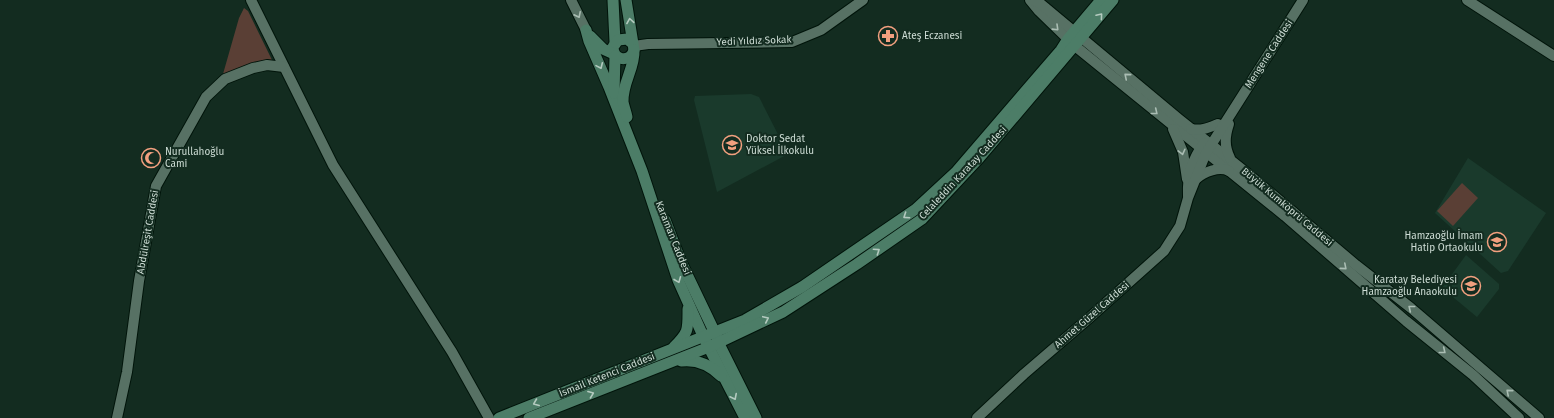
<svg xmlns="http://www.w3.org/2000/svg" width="1554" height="418" viewBox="0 0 1554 418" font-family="'Fira Sans',sans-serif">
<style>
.built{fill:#1a3a2c}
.green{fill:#5a3f35}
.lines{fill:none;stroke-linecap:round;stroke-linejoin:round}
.tertiary-casing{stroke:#00140a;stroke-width:12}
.secondary-casing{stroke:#00140a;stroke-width:13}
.tertiary{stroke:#577164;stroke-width:10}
.secondary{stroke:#4c7d67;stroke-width:11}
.oneway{stroke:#aabdb3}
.oneway2{stroke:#b4cabf}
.labels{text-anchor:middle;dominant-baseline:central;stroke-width:4;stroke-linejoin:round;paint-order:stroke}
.poi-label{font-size:10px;fill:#ceddd5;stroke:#132c20;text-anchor:start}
.street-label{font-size:10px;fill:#ceddd5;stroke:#132c20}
</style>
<rect width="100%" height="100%" fill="#132c20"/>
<!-- built -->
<g class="built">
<path d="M751,94L759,97L788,154L717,192L694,100L695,96Z"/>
<path d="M1468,158L1546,213L1508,271L1501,273L1435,213Z"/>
<path d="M1466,255L1499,284V289L1477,317L1442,288Z"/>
</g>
<!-- green -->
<g class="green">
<path d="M244,8L248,11L272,60L249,65L226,76L223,74L239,18Z"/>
<path d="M1462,183L1478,198L1453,226L1437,211Z"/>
</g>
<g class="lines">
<!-- tertiary casing -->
<g class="tertiary-casing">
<g id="tertiary">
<path d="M251,0L333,165L452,352L489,418"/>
<path d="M571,0L586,30"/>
<path d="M1030,0L1039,11L1075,46L1285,216L1406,321L1473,375L1519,418"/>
<path d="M1033,0L1041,4L1179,119L1248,174L1356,265L1411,308L1539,418"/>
<path d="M1467,0L1554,56"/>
<path d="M634,46L648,44L792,42L821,30L863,0"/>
<path d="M1229,124C1225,136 1224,146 1230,158"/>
<path d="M1173,129L1183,152L1187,179"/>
<path d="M1191,129C1202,131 1208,128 1218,124"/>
<path d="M1196,179C1204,172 1219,166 1229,171"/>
<path d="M1188,196C1187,175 1192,160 1204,143"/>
<path d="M117,418L127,372L139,281L156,186L206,97L225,79L253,68L267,65L284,67"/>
<path d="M977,418L1024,374L1088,319L1164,251L1180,226L1188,198L1206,153L1303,0"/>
</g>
</g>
<!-- secondary casing -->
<g class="secondary-casing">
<g id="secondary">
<path d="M613,0L615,42"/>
<path d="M626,0L634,50C630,63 613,61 613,47L618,40L627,39L632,43"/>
<path d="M586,30L589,41L609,87L642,171L678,280L704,338L745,418"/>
<path d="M590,36L603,49L614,54"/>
<path d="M614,93L615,56"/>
<path d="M627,117C626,112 624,107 623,102C622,83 635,68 634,50"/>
<path d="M665,220L681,262L715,333L718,342L756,418"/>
<path d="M674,347C689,332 688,330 688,309"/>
<path d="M681,361C697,359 710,365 721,376"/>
<path d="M499,418L745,320L802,287L916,209L956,172L1061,50L1068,39L1101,0"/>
<path d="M529,418L709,347L783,312L857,264L922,219L979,158L1113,0"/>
</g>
</g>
<!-- tertiary -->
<use href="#tertiary" class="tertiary"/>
<!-- secondary -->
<use href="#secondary" class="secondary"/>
</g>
<!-- one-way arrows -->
<defs><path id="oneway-chevron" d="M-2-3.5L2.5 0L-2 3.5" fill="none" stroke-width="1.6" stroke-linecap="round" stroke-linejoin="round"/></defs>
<g class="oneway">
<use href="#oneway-chevron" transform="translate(578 15) rotate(64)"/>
<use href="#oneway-chevron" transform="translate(1056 28) rotate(44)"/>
<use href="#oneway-chevron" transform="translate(1127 76) rotate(-140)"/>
<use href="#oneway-chevron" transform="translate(1155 112) rotate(39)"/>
<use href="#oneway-chevron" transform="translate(1182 152) rotate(76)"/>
<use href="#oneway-chevron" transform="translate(1344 267) rotate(41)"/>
<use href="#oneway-chevron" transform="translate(1411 308) rotate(-141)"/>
<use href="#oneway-chevron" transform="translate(1443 351) rotate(39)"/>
<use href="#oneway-chevron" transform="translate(1509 392) rotate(-139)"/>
</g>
<g class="oneway2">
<use href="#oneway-chevron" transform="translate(1100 16) rotate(-50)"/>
<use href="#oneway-chevron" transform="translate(630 21) rotate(-99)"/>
<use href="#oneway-chevron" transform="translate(600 66) rotate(66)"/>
<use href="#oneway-chevron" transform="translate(906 216) rotate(146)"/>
<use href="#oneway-chevron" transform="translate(877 251) rotate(-34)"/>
<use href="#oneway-chevron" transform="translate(678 280) rotate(68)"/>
<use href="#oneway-chevron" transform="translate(766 319) rotate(-25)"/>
<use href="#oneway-chevron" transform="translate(591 394) rotate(-21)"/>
<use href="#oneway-chevron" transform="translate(734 397) rotate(63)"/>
<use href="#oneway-chevron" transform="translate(536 403) rotate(158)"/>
</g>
<!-- icons -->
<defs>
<g id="pharmacy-ring" transform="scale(1)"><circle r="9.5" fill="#132c20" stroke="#f2a07f" stroke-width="1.5"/><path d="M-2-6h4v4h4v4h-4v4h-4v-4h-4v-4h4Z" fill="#f2a07f"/></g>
<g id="school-ring" transform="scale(1)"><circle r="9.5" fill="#132c20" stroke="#f2a07f" stroke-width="1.5"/><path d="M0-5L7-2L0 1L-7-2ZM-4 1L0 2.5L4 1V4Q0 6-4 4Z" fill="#f2a07f"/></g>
<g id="mosque-ring" transform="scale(1)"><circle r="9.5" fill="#132c20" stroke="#f2a07f" stroke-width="1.5"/><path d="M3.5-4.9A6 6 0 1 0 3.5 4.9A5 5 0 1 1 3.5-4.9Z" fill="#f2a07f"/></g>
</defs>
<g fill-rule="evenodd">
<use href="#pharmacy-ring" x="888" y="36"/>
<use href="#school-ring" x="732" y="145"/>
<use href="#mosque-ring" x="151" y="158"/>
<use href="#school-ring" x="1497" y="242"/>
<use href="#school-ring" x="1471" y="286"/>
</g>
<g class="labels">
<!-- poi labels -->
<g class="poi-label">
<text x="902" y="36">Ateş Eczanesi</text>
<text x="746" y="139">Doktor Sedat<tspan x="746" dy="12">Yüksel İlkokulu</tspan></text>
<text x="165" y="152">Nurullahoğlu<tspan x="165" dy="12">Cami</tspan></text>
<text x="1483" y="236" text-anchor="end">Hamzaoğlu İmam<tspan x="1483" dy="12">Hatip Ortaokulu</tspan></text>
<text x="1457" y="280" text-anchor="end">Karatay Belediyesi<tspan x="1457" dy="12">Hamzaoğlu Anaokulu</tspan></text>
</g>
<!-- street labels -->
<g class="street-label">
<text transform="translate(754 41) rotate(-2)">Yedi Yıldız Sokak</text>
<text transform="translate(1269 54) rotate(-57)">Mengene Caddesi</text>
<text transform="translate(963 173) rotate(-47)">Celaleddin Karatay Caddesi</text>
<text transform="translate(1287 207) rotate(40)">Büyük Kumköprü Caddesi</text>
<text transform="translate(148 232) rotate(-80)">Abdülreşit Caddesi</text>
<text transform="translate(673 238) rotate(68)">Karaman Caddesi</text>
<text transform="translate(1092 315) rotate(-41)">Ahmet Güzel Caddesi</text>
<text transform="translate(607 375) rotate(-22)">İsmail Ketenci Caddesi</text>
</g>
</g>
</svg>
